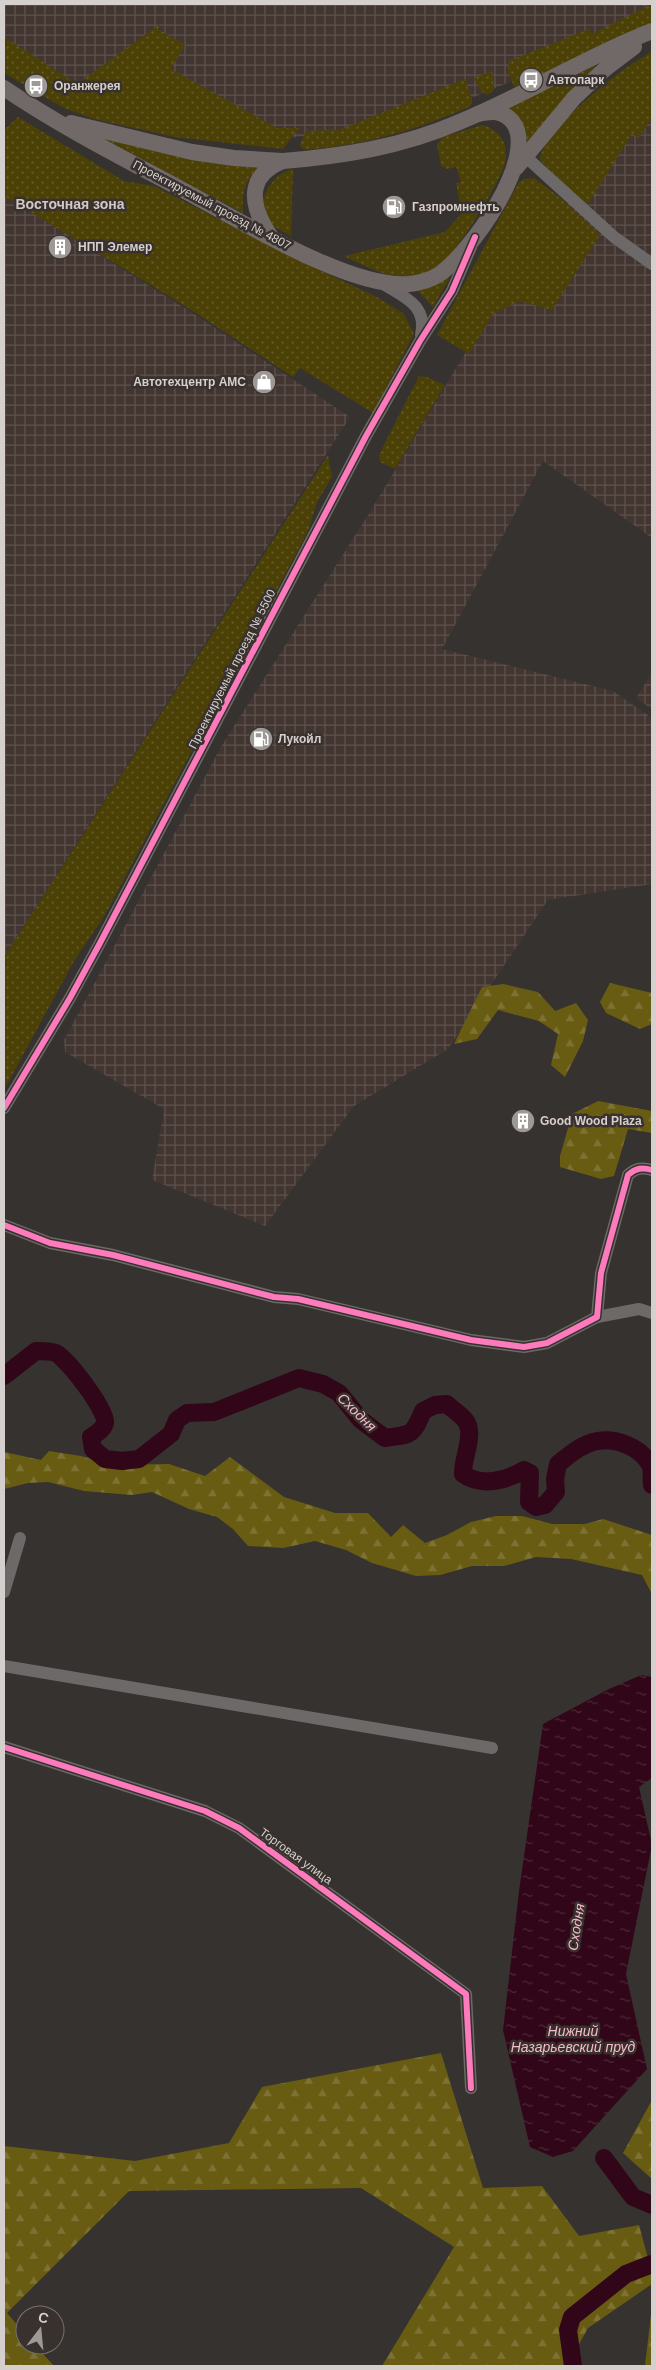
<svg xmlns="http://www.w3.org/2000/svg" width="656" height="2370" viewBox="0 0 656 2370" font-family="Helvetica,sans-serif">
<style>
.industrial{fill:url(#industrial-grid)}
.green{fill:url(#green-dots)}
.forest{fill:url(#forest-firs)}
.water{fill:url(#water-ripples)}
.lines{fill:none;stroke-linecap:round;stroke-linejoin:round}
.river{stroke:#310618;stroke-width:18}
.minor{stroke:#6d6968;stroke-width:12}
.major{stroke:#706967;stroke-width:16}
.cycleway-casing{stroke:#38312e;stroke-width:9}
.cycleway{stroke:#fd7abc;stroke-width:6}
.labels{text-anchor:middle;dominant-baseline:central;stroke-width:5;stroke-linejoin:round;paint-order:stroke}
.poi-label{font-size:12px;font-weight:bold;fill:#d5d0ce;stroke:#38312e;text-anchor:start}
.street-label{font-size:12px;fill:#d5d0ce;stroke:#38312e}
.neighbourhood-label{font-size:14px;font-weight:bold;fill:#d2c9c5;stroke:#38312e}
.water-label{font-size:14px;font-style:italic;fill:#f8b9cc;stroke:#38312e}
</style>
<defs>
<pattern id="industrial-grid" width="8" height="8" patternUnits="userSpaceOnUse" patternTransform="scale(1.25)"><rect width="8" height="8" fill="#433631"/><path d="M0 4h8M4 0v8" fill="none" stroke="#5d524e"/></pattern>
<pattern id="green-dots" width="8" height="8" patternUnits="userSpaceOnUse" patternTransform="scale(1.25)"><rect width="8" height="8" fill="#4b4107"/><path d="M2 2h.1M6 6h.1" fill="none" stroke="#645b2a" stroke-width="1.8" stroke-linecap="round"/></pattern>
<pattern id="forest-firs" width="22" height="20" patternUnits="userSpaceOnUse" patternTransform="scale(1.25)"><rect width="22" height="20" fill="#685c13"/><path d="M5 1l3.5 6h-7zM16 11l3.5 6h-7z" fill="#7d7234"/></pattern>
<pattern id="water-ripples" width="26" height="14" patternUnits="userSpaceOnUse" patternTransform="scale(1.25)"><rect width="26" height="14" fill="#310618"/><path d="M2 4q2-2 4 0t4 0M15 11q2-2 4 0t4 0" fill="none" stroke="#4e2938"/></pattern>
</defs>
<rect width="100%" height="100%" fill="#363230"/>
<!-- industrial -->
<g class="industrial">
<path d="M4,4H652V16L547,66L407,126L271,140L117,105L4,57Z"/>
<path d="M652,99V538L543,461L442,649L613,691L652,718V884L548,900L448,1049L354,1106L265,1226L152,1180L164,1109L65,1052L64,1040L222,745L370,512L489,313L631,116Z"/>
<path d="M4,195L188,310L350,417L4,957Z"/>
<path d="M652,673V709L636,698Z"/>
</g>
<!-- green -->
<g class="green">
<path d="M652,4V27L514,87L508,71L509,61L589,29L592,34Z"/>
<path d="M160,24L158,29L185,45L171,69L277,128H299L283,149L175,137L94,119L64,108L4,73V37L77,84Z"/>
<path d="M652,51V117L639,138L632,134L586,207L540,160C541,135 602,85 623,70C632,63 643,58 652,51Z"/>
<path d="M595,66L598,69L528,143L525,133L506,107Z"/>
<path d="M492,71L494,89L491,93L486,95L481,91L474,78Z"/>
<path d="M465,79L472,99L471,106C419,129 369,144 312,149H303L300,145L306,131L339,130Z"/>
<path d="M18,117L124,181L154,186L306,264L377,297L404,314L414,334L373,413L300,368L293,377L182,304L4,196V130Z"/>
<path d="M482,125C498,129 507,140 506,158C505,175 460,247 446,259C440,265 424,275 416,276C390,280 367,267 344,256L445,232L462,213L456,183L461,182L456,167L447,169L441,166L437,144L443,137Z"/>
<path d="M105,139L259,167C244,182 242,192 243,213Z"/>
<path d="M293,169L291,236L273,226L261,204C267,187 275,174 293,169Z"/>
<path d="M534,178L562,199L600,235L552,310L520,301L493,314L469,354L437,335L519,182L524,179Z"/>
<path d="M448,277L449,279L433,307L417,290Z"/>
<path d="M419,376L427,377L445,385L395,469L380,462L379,455Z"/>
<path d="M328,455L332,477L317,502L308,531L105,915L74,961L4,1090V957Z"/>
</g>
<!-- forest -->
<g class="forest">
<path d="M610,983L652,993V1024L640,1029L606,1013L600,1002Z"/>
<path d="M503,984L538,992L555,1011L576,1003L588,1020L583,1041L565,1077L551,1065L558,1034L539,1021L498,1010L477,1039L454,1044L482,987Z"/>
<path d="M598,1101L652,1111V1133L628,1129L614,1176L601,1179L560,1167V1156L572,1114Z"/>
<path d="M49,1451L81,1456L111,1465L169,1464L205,1476L230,1457L284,1497L335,1513H368L391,1537L403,1525L425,1543L447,1535L471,1522L496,1516H522L552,1524H585L603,1519L652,1535V1594L642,1575L571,1559L536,1557L504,1566H472L440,1575L416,1576L372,1563L346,1550L315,1541L283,1548L248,1546L233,1529L217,1517L189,1509L152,1492L132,1495L84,1491L48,1482L28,1483L4,1489V1452L41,1460Z"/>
<path d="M441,2053L483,2188L542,2186L579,2236L639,2225L652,2273V2284L588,2328L567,2366H382L454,2247L361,2188L129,2191L7,2313L25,2334V2345H35L54,2366H4V2146L135,2161L229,2143L262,2087Z"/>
<path d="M652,2100V2179L623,2153Z"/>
<path d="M652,2306V2366H645Z"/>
</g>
<!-- water -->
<path class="water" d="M641,1675L652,1677V1778L639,1787L652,1845L626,1974L647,2069L573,2151L553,2157L530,2147L503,2030L519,1891L543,1724L607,1690Z"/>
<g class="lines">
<!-- river -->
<g class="river">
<path d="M4,1376L36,1351C42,1351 50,1351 56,1353C68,1360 107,1410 105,1423C103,1430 97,1433 91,1437L93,1449L105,1459L122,1461L139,1459L171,1434L177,1420L187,1413L214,1412L299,1378L323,1384L339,1393L361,1420L385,1438C412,1434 412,1437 423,1411L435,1405L447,1404C453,1410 460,1414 465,1420C476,1433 462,1459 463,1474C481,1487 506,1481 524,1470L530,1473L529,1502L536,1507L545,1505L556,1492L555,1479L558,1464C569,1455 583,1443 598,1441C616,1438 640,1447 649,1463C653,1468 651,1479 652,1485"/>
<path d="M604,2158L633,2197L652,2205"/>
<path d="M573,2366L568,2330L572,2317L626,2274L652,2264"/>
</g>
<!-- minor -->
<g class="minor">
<path d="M526,157L614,237L652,264"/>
<path d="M380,282C403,297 428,304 421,335"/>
<path d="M4,1108L70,998L100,943L366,436L420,341L452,291L471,247"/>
<path d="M4,1225L50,1243L113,1255L274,1297L298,1299L471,1340L524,1347L547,1343L597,1317L601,1273L628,1175C636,1168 642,1167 652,1170"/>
<path d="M597,1317L639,1309L652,1313"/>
<path d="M4,1592L20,1538"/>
<path d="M4,1666L492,1748"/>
<path d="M4,1747L205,1811L239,1828L466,1994L471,2088"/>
</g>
<!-- major -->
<g class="major">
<path d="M4,88C60,126 121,157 181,189C236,218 349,289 409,284C419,283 430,280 438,275C468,256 541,156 512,121C502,110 492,111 478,114"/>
<path d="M71,123L192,152L234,158L282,161"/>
<path d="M516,168L574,98L605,69L634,47"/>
<path d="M271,237C251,208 244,176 283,161C343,156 401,147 457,123C524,96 585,57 652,31"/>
</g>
<!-- cycleway casing -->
<g class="cycleway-casing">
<g id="cycleway">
<path d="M4,1108L70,998L100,943L366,436L420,341L452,291L475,237"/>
<path d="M4,1225L50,1243L113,1255L274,1297L298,1299L471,1340L524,1347L547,1343L597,1317L601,1273L628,1175C636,1168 642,1167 652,1170"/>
<path d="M4,1747L205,1811L239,1828L466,1994L471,2088"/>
</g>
</g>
<!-- cycleway -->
<use href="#cycleway" class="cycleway"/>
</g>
<!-- icons -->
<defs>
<g id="bus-disc" transform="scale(1.25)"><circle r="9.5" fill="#9d9997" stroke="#38312e"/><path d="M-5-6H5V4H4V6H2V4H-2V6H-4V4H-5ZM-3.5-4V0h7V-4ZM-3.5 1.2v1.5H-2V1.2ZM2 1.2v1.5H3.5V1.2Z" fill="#fff"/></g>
<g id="fuel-disc" transform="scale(1.25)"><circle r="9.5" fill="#9d9997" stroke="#38312e"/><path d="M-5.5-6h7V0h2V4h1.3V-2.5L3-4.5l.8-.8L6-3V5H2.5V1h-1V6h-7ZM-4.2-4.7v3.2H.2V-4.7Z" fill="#fff"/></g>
<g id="building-disc" transform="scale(1.25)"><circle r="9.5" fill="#9d9997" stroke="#38312e"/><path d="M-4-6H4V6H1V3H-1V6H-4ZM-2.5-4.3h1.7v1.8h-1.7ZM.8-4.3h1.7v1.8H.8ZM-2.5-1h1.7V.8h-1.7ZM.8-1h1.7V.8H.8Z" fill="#fff"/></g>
<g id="shop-disc" transform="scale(1.25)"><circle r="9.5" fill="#9d9997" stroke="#38312e"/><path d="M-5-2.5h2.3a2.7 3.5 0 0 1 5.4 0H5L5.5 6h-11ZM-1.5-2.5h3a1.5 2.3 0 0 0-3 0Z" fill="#fff"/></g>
</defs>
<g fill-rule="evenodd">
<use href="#bus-disc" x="531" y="80"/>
<use href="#bus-disc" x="36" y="86"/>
<use href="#fuel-disc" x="394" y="207"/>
<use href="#building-disc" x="60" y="247"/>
<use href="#shop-disc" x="264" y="382"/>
<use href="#fuel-disc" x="261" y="739"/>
<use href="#building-disc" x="523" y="1121"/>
</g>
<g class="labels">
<!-- poi labels -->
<g class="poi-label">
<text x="548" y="80">Автопарк</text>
<text x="54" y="86">Оранжерея</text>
<text x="412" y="207">Газпромнефть</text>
<text x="78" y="247">НПП Элемер</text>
<text x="246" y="382" text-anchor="end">Автотехцентр АМС</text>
<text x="278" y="739">Лукойл</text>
<text x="540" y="1121">Good Wood Plaza</text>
</g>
<!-- street labels -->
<g class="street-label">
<text transform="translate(212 205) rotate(28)">Проектируемый проезд № 4807</text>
<text transform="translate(232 669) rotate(-63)">Проектируемый проезд № 5500</text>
<text transform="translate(296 1856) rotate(36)">Торговая улица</text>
</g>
<!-- neighbourhood labels -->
<g class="neighbourhood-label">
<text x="70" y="204">Восточная зона</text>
</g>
<!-- water labels -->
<g class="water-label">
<text transform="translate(357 1412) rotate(44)">Сходня</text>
<text transform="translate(576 1927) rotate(-81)">Сходня</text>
<text x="573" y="2031">Нижний<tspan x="573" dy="16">Назарьевский пруд</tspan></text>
</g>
</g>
<!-- border -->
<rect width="656" height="2370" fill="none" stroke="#d5d0ce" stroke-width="10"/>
<!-- north arrow -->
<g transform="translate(40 2330) rotate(16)"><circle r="24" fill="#38312e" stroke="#77716e"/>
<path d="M0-4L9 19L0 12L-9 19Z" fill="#9d9997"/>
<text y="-8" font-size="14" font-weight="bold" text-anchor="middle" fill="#d5d0ce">С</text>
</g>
</svg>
